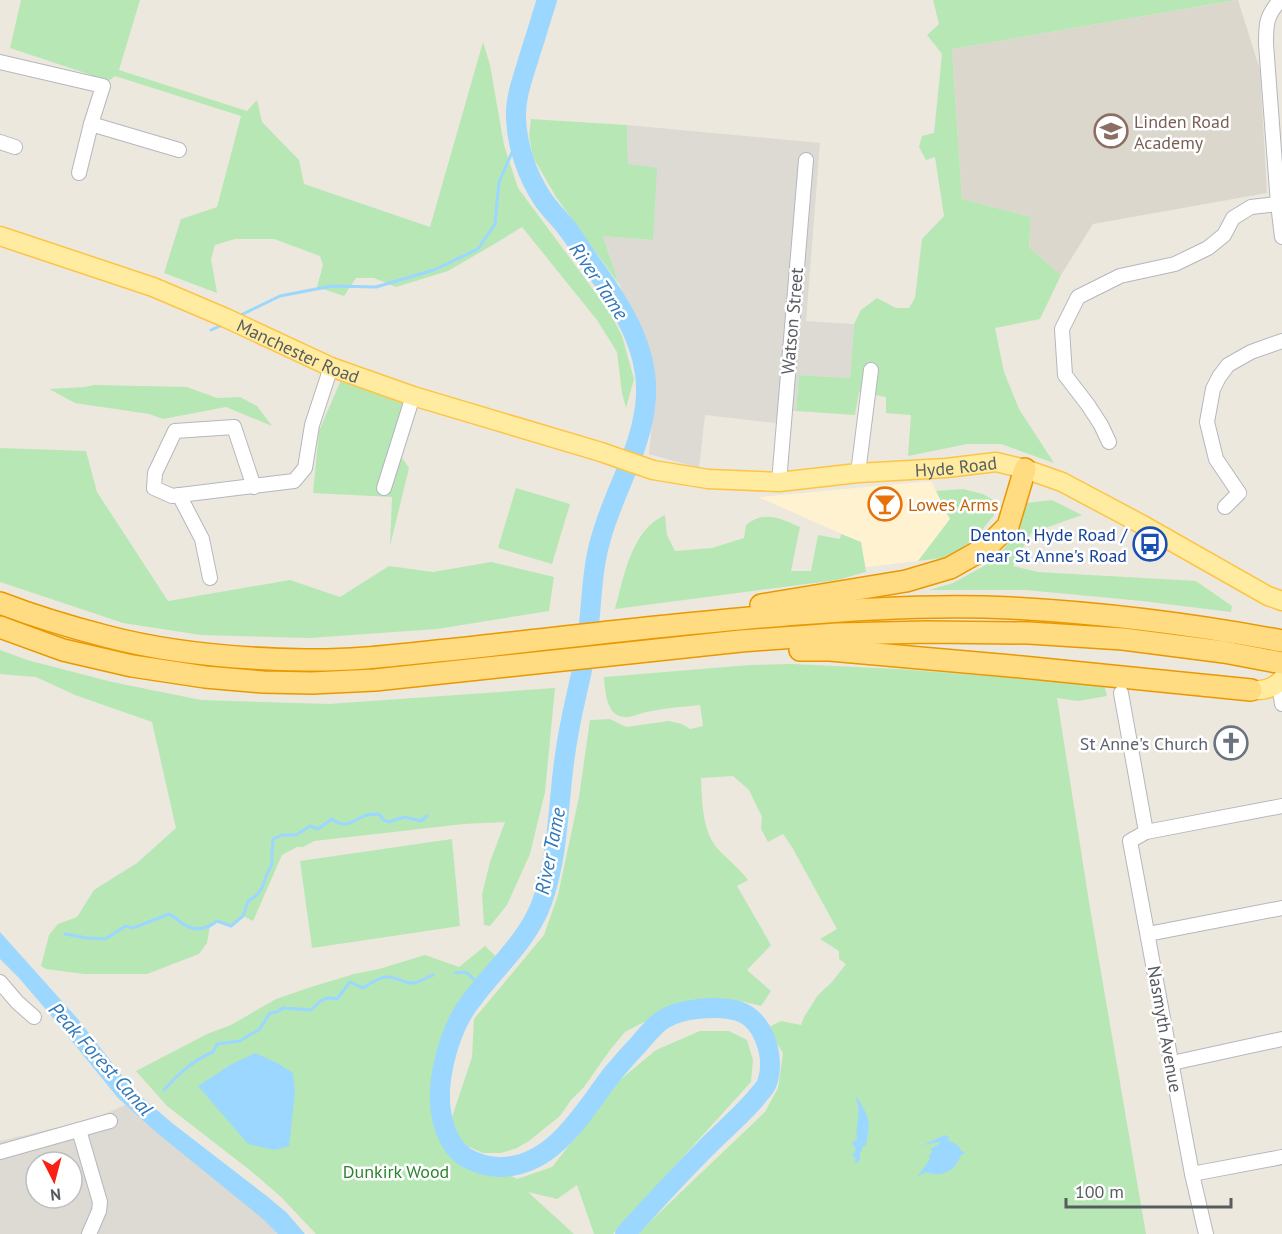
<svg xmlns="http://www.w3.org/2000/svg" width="1282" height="1234" viewBox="0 0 1282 1234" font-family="'PT Sans',sans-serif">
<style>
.commercial{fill:#fff2d0}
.industrial{fill:#dcdad3;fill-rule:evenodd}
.education{fill:#dcd7cc}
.green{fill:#b8e7b6}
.water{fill:#9bd7ff}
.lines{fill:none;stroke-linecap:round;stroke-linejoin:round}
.stream{stroke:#9bd7ff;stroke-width:3}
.river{stroke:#9bd7ff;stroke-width:20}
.minor-casing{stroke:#b4b7bd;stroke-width:16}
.major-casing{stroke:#ffc444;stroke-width:21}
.highway-casing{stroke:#ea9800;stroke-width:24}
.minor{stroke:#fff;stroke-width:14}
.major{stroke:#ffeca0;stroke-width:18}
.highway{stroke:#ffdb82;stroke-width:21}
.labels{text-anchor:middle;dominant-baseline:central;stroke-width:5;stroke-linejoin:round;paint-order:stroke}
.education-label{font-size:18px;fill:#785e54;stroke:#fff;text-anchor:start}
.street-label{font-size:18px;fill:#575c61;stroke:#fff}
.food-label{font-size:18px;fill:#c56008;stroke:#fff;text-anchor:start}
.transit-label{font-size:18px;fill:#164399;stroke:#fff;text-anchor:end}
.worship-label{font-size:18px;fill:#5b616d;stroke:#fff;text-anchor:end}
.park-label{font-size:18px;fill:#2c842d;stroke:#fff}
.water-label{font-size:20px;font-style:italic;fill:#3078ba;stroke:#fff}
</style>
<rect width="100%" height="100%" fill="#ece8dd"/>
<!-- commercial -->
<path class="commercial" d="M931,481L950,519L918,561L866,567L860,542L758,497Z"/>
<!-- industrial -->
<g class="industrial">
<path d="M627,125L820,143L806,321L854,324L850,378L799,375L796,411L778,409L776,423L705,415L699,468L649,454L653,414V369L643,337L623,295L603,236L653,240L628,164Z"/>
<path d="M134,1101L292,1234H0V1141L94,1119ZM36,1162H72V1198H36Z"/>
</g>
<!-- education -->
<path class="education" d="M1238,0L1260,70L1267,193L1093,224L1061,275L1029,247L1031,217L962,199L952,49Z"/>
<!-- green -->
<g class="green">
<path d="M21,0H140L119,70L247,111L257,100L262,122L299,160L304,184L430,227L483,42L490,65L504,145L518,188L609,311L622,336L634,379L626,408L622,393L617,352L597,320L522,227L496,243L448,271L396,287L374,278H356L344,296L317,287L323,265L320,256L274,239H235L215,245L211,259L217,293L164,273L181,219L217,207L241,116L115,76L109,81L10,48Z"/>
<path d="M933,0H1237L952,49L962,199L1031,217L1029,247L1061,275L1040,319L995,328L1004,372L1019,409L1054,463L1001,444H967L908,456L911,415L886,413V397L859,392L855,415L796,411L799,375L850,378L854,324L861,310L877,298L896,308H909L915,298L922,239L944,216L935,157L926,160L919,147L922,136L934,133L942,54L927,35L939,24Z"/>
<path d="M531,119L627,125L628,164L657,168L653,240L603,236L619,284L556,197L533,157L529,136Z"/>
<path d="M341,380L403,401L391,442L409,468L390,546L392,497L313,493L319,431Z"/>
<path d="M94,385L187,387L217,398L240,397L257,406L272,426L226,407L163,419L149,414L75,403L49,389L85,387Z"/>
<path d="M0,448L86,451L97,492L168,601L290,580L340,597L389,566L433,572L491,562L554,577L549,611L437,629L310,638L201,635L123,623L0,582Z"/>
<path d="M516,488L570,504L552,564L498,548Z"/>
<path d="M963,489L983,494L993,500L994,515L979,534L951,557L918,561L950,519L936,491Z"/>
<path d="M1052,500L1082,515L1031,533L1013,566L1038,572L1196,581L1232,606L1231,612L1142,601L1026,590H929L953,583L995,560L1018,531L1023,509L1026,503Z"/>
<path d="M665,515L667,535L675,551L712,548L744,538L746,525C765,510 780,518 800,527L791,571H811L818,535L840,539L841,534L861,542L866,572L837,580L615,609C624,577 631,530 665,515Z"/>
<path d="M0,650L27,660L112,682L201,700L328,704L555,688L545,792L530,854L507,905L490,926L484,925L482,894L490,862L505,822L464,824L314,841L303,847H297L282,855L253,921L243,916L231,926L216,921L210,926L207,943L199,954L147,974H84L46,969L41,966L49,935L58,924L77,917L94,890L137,863L176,828L152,722L75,695L36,677L0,674Z"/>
<path d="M792,664L898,669L1104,685L1107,696L1078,701L1057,698L1090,908L1146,1234H637L765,1112L778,1088L783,1053L767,1028L781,1021L801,1025L804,1017L818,995L832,982L846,964L839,959V951L820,939L837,929L792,847L783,834L768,842L761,829L762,817L749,790L733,776L701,778C702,800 702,830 717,848C727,859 739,868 748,880L737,886L771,945L747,970L771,991L761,1006L745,1002L729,1001L690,1005L640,1024L625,1032L610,1050L584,1087L571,1100L560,1116L529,1141L517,1148L501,1153H483L469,1147L458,1138L451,1120L472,1057L474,1019L544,935L558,895L579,797L590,720L610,719L626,727L669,721L682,724L690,729L703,726L700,705C682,707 664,708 647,712C640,713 631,718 624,717C606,716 605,690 604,677L750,665Z"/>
<path d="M452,839L460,926L312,948L300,861Z"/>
<path d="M485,946L503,963L469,1002L454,1030L444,1066L440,1089L441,1104L443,1129L455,1148L462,1155L470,1160L492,1166L517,1179L552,1167L620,1080L656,1050L700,1031H729L747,1040L753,1060L751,1082L613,1234H594L577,1185L557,1199L528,1192L574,1234H316L281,1197L251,1171L167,1106L136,1071L207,1034L231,1025L276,999L311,987L354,974L379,969L425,955L459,967Z"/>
</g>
<!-- water -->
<g class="water">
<path d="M0,932L77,1018L123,1077L144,1099L172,1123L268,1197L287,1213L305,1234H278L263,1219L156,1132L118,1098L49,1013L19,978L0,959Z"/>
<path d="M255,1053L277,1063L293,1073L295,1093L289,1146L275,1150L248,1144L198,1086L230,1065Z"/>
<path d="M857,1097C870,1120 871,1119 866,1145L862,1147V1151L860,1152V1160L856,1163L854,1162L856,1159L852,1155L855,1152V1147L852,1143L853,1141L857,1140C855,1124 862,1115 856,1098Z"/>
<path d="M945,1135L949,1137L948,1140L959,1146L960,1150L965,1153L961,1155C955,1171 943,1178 926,1172L917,1177L930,1159L929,1156L932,1152L931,1149L939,1144L940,1142L923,1145Z"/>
</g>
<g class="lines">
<!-- stream -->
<g class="stream">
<path d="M241,315L280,296L332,286L376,287L434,270L478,249L495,224L499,182L518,139"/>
<path d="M211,330L220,326"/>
<path d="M65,934L87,938L105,939L126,926L133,928L169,914C176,917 179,922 185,925C197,932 207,929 217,921L231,926L243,916L248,901L256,896L262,888L267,874L272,864V851L273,839L282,835H296L310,826L318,829L332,819C346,829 351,822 364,816C369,814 374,814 379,814L384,820L388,822L405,817L421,821L427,816"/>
<path d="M456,973L466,972L482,987"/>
<path d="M164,1090C178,1074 193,1060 213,1052L217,1044L240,1041L251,1034L259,1030L270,1013L277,1012L283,1008L311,1010C319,1002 325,995 337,999L350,982L363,988C370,984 377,978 386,977C395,976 402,982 410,983C417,984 427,977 433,975"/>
</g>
<!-- river -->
<path class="river" d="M547,0C541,18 536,36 530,54C524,75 515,96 516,118C517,146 527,175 542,198C549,209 558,217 566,227C576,240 584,253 593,266C620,304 648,346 646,395C644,446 614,490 601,538C591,571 592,607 587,641C585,660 580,678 576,697C571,718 567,740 564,762C558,808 558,857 542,902C528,941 495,968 471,1001C453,1023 442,1061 440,1089C439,1113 444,1142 465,1157C475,1163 489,1167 501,1167C555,1166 584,1110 613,1073C621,1064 629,1054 638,1045C646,1036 654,1025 664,1019C682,1008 719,1005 738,1011C764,1019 776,1058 767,1083C766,1087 759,1094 756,1098C740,1117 720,1133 703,1151C676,1178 651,1206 625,1234"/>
<!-- minor casing -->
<g class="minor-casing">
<g id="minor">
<path d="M1280,0C1266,17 1266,23 1266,44L1278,204L1282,237"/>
<path d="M0,62L103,86L91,124"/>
<path d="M0,142L15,147"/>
<path d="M79,173L91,124L179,150"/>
<path d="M1109,442L1101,425L1088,405L1065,375L1062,329L1078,297L1120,276L1175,264L1208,248L1224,235L1233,218L1251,207L1278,204"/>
<path d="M858,473L871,370"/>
<path d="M779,482L806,160"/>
<path d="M254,487L234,427L175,431L155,473L154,488L172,496L294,481L305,468L312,425L331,367"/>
<path d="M384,488L413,396"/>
<path d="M179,495L202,539L210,578"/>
<path d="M1225,507L1239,493L1216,459L1207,422L1213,389L1219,377L1228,365L1251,352L1282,341"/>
<path d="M1279,683L1282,704"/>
<path d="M1121,693L1146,832"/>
<path d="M1148,934L1282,908"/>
<path d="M0,982L17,1002L34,1017"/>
<path d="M1172,1063L1282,1039"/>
<path d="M79,1130L100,1202L99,1211L89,1234"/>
<path d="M0,1152L110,1121"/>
<path d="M1192,1174L1282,1157"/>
<path d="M1206,1234L1192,1174L1130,841L1146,832L1282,806"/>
</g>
</g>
<!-- major casing -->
<g class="major-casing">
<g id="major">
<path id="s1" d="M0,236L153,287L226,318L331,367L413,396L601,452L653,470L708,479L779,482L858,473L946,468L996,462L1025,469L1062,482L1141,524L1268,596L1282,601"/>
<path d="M1251,690C1263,691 1274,689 1282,679"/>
</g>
</g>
<!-- highway casing -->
<g class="highway-casing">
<g id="highway">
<path d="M0,603C34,616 70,627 105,636C169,653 240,659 305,660C359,661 413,653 467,648C557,638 648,627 739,619C829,611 921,604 1011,608C1102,613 1192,624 1282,641"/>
<path d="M761,605L906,581L950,568L987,547L1008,526L1025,469"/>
<path d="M0,627L63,650L132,666L205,677L263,682L312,683L375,680L741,641L837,634L928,632L1029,633L1123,639L1224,652L1282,663"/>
<path d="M800,650H830L1022,667L1251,690"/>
</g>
</g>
<!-- minor -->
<use href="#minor" class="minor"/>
<!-- major -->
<use href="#major" class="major"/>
<!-- highway -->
<use href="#highway" class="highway"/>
</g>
<!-- icons -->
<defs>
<g id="school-ring" transform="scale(1.725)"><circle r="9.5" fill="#fff" stroke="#8d6e63" stroke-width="1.5"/><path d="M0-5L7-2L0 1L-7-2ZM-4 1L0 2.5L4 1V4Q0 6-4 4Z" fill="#8d6e63"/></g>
<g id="bar-ring" transform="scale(1.725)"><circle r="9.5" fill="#fff" stroke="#e8710a" stroke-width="1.5"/><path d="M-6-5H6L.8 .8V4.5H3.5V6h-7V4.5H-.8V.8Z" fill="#e8710a"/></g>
<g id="bus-ring" transform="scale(1.725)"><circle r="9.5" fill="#fff" stroke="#1a4fb4" stroke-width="1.5"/><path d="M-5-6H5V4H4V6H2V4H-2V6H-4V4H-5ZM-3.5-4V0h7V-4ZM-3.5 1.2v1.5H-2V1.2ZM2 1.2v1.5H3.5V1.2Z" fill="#1a4fb4"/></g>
<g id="church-ring" transform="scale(1.725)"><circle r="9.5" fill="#fff" stroke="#6b7280" stroke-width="1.5"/><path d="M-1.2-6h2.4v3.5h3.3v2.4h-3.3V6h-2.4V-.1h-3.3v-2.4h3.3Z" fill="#6b7280"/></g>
</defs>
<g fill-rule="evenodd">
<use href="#school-ring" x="1111" y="131"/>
<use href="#bar-ring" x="885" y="504"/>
<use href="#bus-ring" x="1150" y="544"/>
<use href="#church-ring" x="1231" y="743"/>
</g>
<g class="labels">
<!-- education labels -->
<g class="education-label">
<text x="1134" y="121">Linden Road<tspan x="1134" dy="21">Academy</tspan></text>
</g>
<!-- street labels -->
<g class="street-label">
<text transform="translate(792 321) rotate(-85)">Watson Street</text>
<text stroke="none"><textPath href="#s1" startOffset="320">Manchester Road</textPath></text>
<text stroke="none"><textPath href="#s1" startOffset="999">Hyde Road</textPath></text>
<text transform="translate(1165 1029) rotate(80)">Nasmyth Avenue</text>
</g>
<!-- food labels -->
<g class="food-label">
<text x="908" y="504">Lowes Arms</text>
</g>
<!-- transit labels -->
<g class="transit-label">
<text x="1127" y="534">Denton, Hyde Road /<tspan x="1127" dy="21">near St Anne's Road</tspan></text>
</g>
<!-- worship labels -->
<g class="worship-label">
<text x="1208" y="743">St Anne's Church</text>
</g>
<!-- park labels -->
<g class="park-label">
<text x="396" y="1171">Dunkirk Wood</text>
</g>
<!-- water labels -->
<g class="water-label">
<text transform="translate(599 281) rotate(56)">River Tame</text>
<text transform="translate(550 851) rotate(-79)">River Tame</text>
<text transform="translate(101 1059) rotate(48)">Peak Forest Canal</text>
</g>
</g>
<!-- north arrow -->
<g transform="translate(54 1180) rotate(174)"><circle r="28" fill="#ffffff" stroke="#bcbec0" stroke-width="1.5"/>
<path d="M0-4.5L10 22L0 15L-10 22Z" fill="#fa2016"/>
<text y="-9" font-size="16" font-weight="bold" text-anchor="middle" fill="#575c61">N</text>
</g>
<!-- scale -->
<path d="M1066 1198v9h165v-9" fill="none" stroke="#575c61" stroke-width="3"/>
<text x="1075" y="1198" font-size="18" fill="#575c61" stroke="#ffffff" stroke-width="4.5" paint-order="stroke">100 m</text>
</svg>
